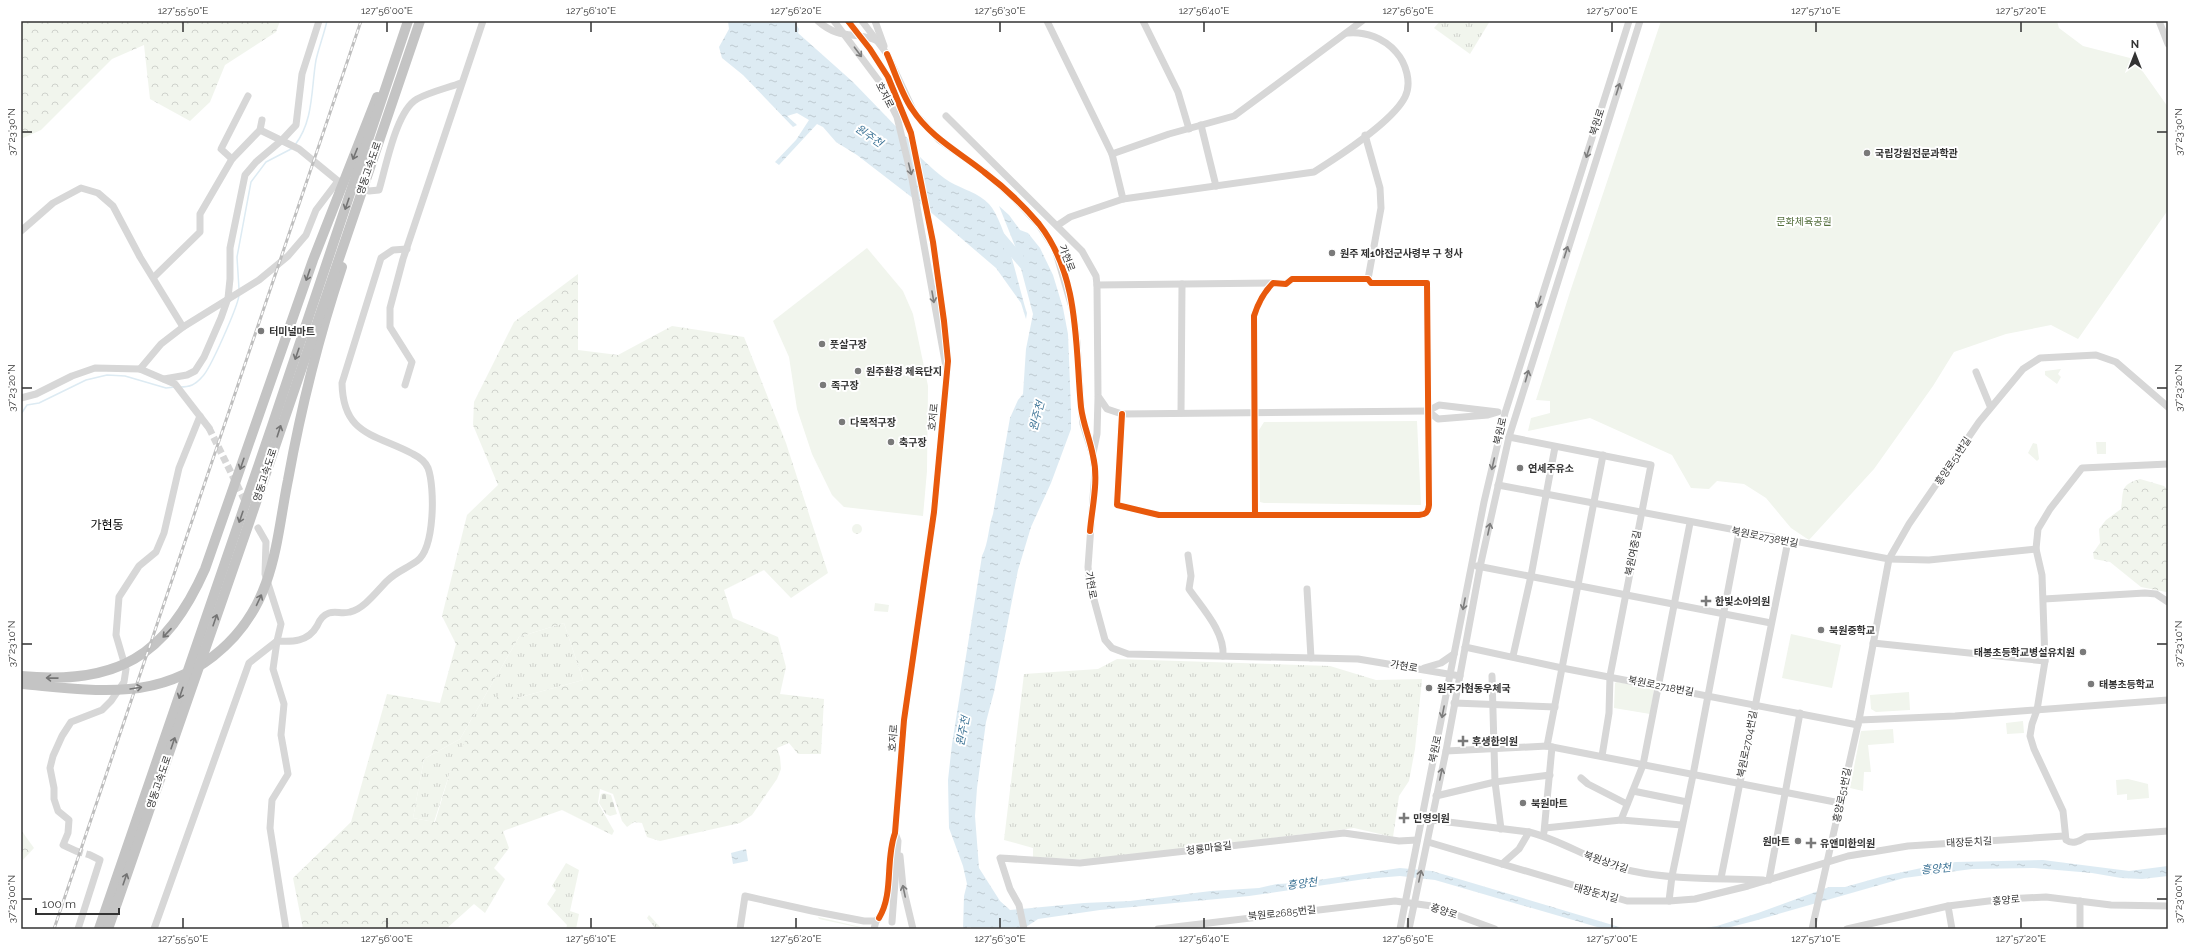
<svg xmlns="http://www.w3.org/2000/svg" width="2189" height="950" viewBox="0 0 2189 950" font-family="Raleway,'Noto Sans KR',sans-serif">
<style>
.grass{fill:url(#grass-tufts)}
.forest{fill:url(#forest-crowns);fill-rule:evenodd}
.cemetery{fill:url(#cemetery-stones)}
.green{fill:#f1f5ed}
.water{fill:url(#water-ripples)}
.lines{fill:none;stroke-linecap:round;stroke-linejoin:round}
.stream{stroke:#ddebf3;stroke-width:1.5}
.river{stroke:#ddebf3;stroke-width:10}
.minor-tunnel{stroke:#d6d6d6;stroke-width:7;stroke-dasharray:7 3.5;stroke-linecap:butt}
.minor{stroke:#d7d7d7;stroke-width:7}
.highway{stroke:#c4c4c4;stroke-width:10}
.rail-casing{stroke:#bebebe;stroke-width:3}
.rail{stroke:#fff;stroke-width:1.5;stroke-dasharray:4.5;stroke-linecap:butt}
.cycleway-casing{stroke:#fff;stroke-width:8}
.cycleway{stroke:#e8590c;stroke-width:6}
.oneway{stroke:#7d7d7d}
.oneway2{stroke:#747474}
.ticks{fill:none;stroke:#333;stroke-width:1.5}
.poi-dot{fill:#7a7a7a;stroke:#fff;stroke-width:1.5}
.labels{text-anchor:middle;dominant-baseline:central;stroke-width:4;stroke-linejoin:round;paint-order:stroke}
.street-label{font-size:10px;fill:#333;stroke:#fff}
.poi-label{font-size:10px;font-weight:bold;fill:#333;stroke:#fff;text-anchor:start}
.park-label{font-size:10px;fill:#56703f;stroke:#fff}
.water-label{font-size:11px;font-style:italic;fill:#3f7597;stroke:#fff}
.quarter-label{font-size:12px;fill:#000;stroke:#fff}
.neatline{fill:none;stroke:#333;stroke-width:1.5}
.ticks-label{font-size:10px;text-anchor:middle;fill:#333}
</style>
<defs>
<pattern id="grass-tufts" width="24" height="20" patternUnits="userSpaceOnUse"><rect width="24" height="20" fill="#f1f5ed"/><path d="M3 7l-1-3M5 7V3M7 7l1-3M15 17l-1-3M17 17v-4M19 17l1-3" fill="none" stroke="#cfd2cc"/></pattern>
<pattern id="forest-crowns" width="20" height="18" patternUnits="userSpaceOnUse"><rect width="20" height="18" fill="#f1f5ed"/><path d="M2 6a3 3 0 1 1 6 0M12 15a3 3 0 1 1 6 0" fill="none" stroke="#cfd2cc"/></pattern>
<pattern id="cemetery-stones" width="16" height="16" patternUnits="userSpaceOnUse"><rect width="16" height="16" fill="#f1f5ed"/><path d="M2 7V4a2 2 0 0 1 4 0v3zM10 15v-3a2 2 0 0 1 4 0v3z" fill="#cfd2cc"/></pattern>
<pattern id="water-ripples" width="26" height="14" patternUnits="userSpaceOnUse"><rect width="26" height="14" fill="#ddebf3"/><path d="M2 4q2-2 4 0t4 0M15 11q2-2 4 0t4 0" fill="none" stroke="#becad1"/></pattern>
</defs>
<rect width="100%" height="100%" fill="#fff"/>
<!-- grass -->
<g class="grass">
<path d="M1440,21H1490L1470,54L1434,28Z"/>
<circle cx="857" cy="529" r="5"/>
<path d="M564,623L583,680L517,698L450,772L434,822L413,818L424,759L460,739L519,637Z"/>
<path d="M1117,659L1330,666L1376,680L1422,679L1415,749L1409,781L1399,796L1393,837L1354,828L1094,860L1033,857V848L1004,840L1024,674L1098,669Z"/>
<path d="M566,863L579,870L570,911L579,914L576,929H566L567,925L547,904L556,890L552,886Z"/>
<path d="M649,915L662,929H656L647,918Z"/>
</g>
<!-- forest -->
<g class="forest">
<path d="M21,21H280L276,32L225,65L210,102L190,121L150,99L144,45L112,59L41,130L21,139Z"/>
<path d="M578,274V350L618,355L672,326L744,337L786,443L828,573L791,598L764,570L724,590L733,618L778,637L786,667L780,694L824,699L821,754H798L789,743L777,748L780,757L781,769L777,779L752,815L740,823L660,841L647,837L642,823L634,822L627,827L622,821L613,794L600,789L598,803L614,831L612,835L562,810L503,831L509,848L494,868L505,879L485,913L474,904L446,929H303L293,878L351,822L387,694L440,703L456,644L442,616L467,515L498,485L473,425L474,402L514,322ZM564,623L583,680L517,698L500,693L465,741L450,772L435,822L413,818L424,759L460,739L519,637Z"/>
<path d="M2140,479L2164,486L2168,490V590L2166,592L2141,587L2110,562L2094,559L2093,553L2100,543L2099,529L2106,520L2121,509C2124,491 2119,485 2140,479Z"/>
<path d="M21,830L34,848L21,862Z"/>
</g>
<!-- cemetery -->
<path class="cemetery" d="M604,793L611,795L617,814L610,816L606,814L599,803L601,794Z"/>
<!-- green -->
<g class="green">
<path d="M1661,21H2057L2059,28L2083,46L2134,59L2168,107V210L2078,339L2051,325L2006,334L1954,352L1933,386L1874,469L1809,540L1791,528L1766,498L1744,484L1717,481L1709,489L1691,488L1672,455L1590,418L1528,431L1531,418L1550,413V401L1536,400L1570,292Z"/>
<path d="M867,248L903,291L913,314L928,386L927,471L923,516L844,507L832,495L812,454L797,409L789,357L773,321Z"/>
<path d="M2061,369L2058,374L2061,377L2057,384L2045,375V371Z"/>
<path d="M1417,421L1421,505L1264,503L1260,502L1259,430L1264,422Z"/>
<path d="M2096,442H2106V454H2097Z"/>
<path d="M2033,443L2037,444L2039,459L2037,461L2028,453Z"/>
<path d="M875,603L889,605L888,612L874,611Z"/>
<path d="M1791,634L1841,645L1832,688L1782,678Z"/>
<path d="M1617,682L1654,689L1650,714L1614,708L1615,683Z"/>
<path d="M1909,692L1910,710L1876,712L1871,709L1870,695Z"/>
<path d="M2023,721L2024,733L2007,734L2006,723Z"/>
<path d="M1893,729L1894,743L1868,745L1871,772H1864L1863,791L1850,788L1861,731Z"/>
<path d="M2128,779L2148,784L2149,798L2127,800V794L2117,795L2116,780Z"/>
<path d="M818,917L865,928L866,929L819,919Z"/>
</g>
<!-- water -->
<g class="water">
<path d="M728,21H794L799,29L798,33L853,82L911,142V148C922,159 936,173 950,182C962,189 979,193 989,204C1006,223 1018,286 1027,313L1026,319L1021,303L996,268L927,209L857,155L836,142L823,127L817,124L779,165L775,162L796,140L809,120L797,113L787,116L797,125L793,127L743,75L722,58L719,47L729,29Z"/>
<path d="M999,206L1009,215L1020,230L1028,233L1040,248L1053,275L1063,308L1068,334L1071,409V429L1051,483L1031,527L1018,570L994,692L986,722L977,788L975,816L979,868L1000,901L1010,910L1084,903L1130,901L1211,891L1259,888L1277,884L1298,883L1400,868L1432,871L1626,929H1604L1435,880L1400,876L1365,879L1249,896L1100,910L1038,919L1023,929H972L971,927H967V929H963L964,896L967,884L963,866L949,828L948,780L952,744L982,556C989,542 988,528 993,514L1010,418L1018,400L1023,394L1026,349L1033,314L1015,246Z"/>
<path d="M746,849L748,861L733,864L731,853Z"/>
<path d="M2043,860L2129,871L2168,866V876L2142,879L2121,878L2092,873L2034,868L1972,869L1904,878L1754,921L1723,929H1699L1717,926L1758,913L1829,887H1845L1884,876L1940,864L1956,862Z"/>
</g>
<g class="lines">
<!-- stream -->
<g class="stream">
<path d="M295,145C314,120 311,89 316,60C319,47 324,34 327,21"/>
<path d="M239,289L237,257L251,182L266,162L293,148"/>
<path d="M180,387C190,387 195,385 202,377C210,370 238,306 239,295"/>
<path d="M21,414L27,405L39,403L86,380L107,375L125,376L166,388L175,387"/>
</g>
<!-- river -->
<path class="river" d="M998,234L1027,268"/>
<!-- minor-tunnel -->
<g class="minor-tunnel">
<path d="M209,428L247,505"/>
<path d="M76,851L90,855"/>
</g>
<!-- minor -->
<g class="minor">
<path d="M818,21C842,42 855,30 878,41"/>
<path d="M834,21L879,81L897,117L912,179L946,367"/>
<path d="M848,21L870,49L888,77L911,133L933,242L944,321L948,361L934,512L904,720L895,833C885,860 894,893 879,918"/>
<path d="M862,21L887,54L914,112L939,140L985,172L1015,199L1039,225L1055,249L1073,311L1077,343L1081,406L1083,424L1093,456L1095,471L1088,567L1090,585L1105,640L1112,648L1128,654L1358,659L1460,676"/>
<path d="M875,21L884,46"/>
<path d="M1047,21L1112,154L1123,199"/>
<path d="M1143,21L1178,92L1189,129"/>
<path d="M2159,21L2168,44"/>
<path d="M946,116L1082,251L1096,276L1097,285L1098,396L1107,409L1122,414L1428,411"/>
<path d="M1201,125L1216,186"/>
<path d="M260,130L299,149L338,181"/>
<path d="M1365,135L1380,188L1381,208L1368,279"/>
<path d="M1112,154L1169,134L1234,116L1362,21"/>
<path d="M232,159L221,149L248,96"/>
<path d="M369,191L379,190C386,167 396,111 417,99C430,92 447,88 461,83"/>
<path d="M1058,225L1070,217L1123,199L1314,172C1338,157 1393,121 1405,97C1412,83 1406,63 1396,52C1384,38 1365,31 1347,33"/>
<path d="M21,231L53,203L81,188L98,193L113,206L140,257L183,327"/>
<path d="M154,277L200,232V214L232,159L260,130L262,120"/>
<path d="M1097,285L1273,283"/>
<path d="M140,369L161,344L183,327L259,280L288,256L306,235L316,210L338,181L342,182"/>
<path d="M1976,372L1990,406"/>
<path d="M164,379L187,375L195,371L204,357L221,318L228,298L230,279V248L245,175L256,162L282,140L296,125L302,74L319,21"/>
<path d="M405,385L412,362L390,327V308L403,259L483,21"/>
<path d="M21,398L36,394L72,376L95,368L140,369L175,384L209,428"/>
<path d="M1439,405L1498,412L1488,415L1438,419L1428,411Z"/>
<path d="M1181,413L1182,284"/>
<path d="M1122,414L1117,505L1159,515H1419C1426,514 1428,513 1429,505L1427,283H1371L1368,279H1292L1286,284L1273,283C1263,293 1258,303 1254,316L1255,515"/>
<path d="M1509,437L1651,465L1610,676L1609,713L1602,756"/>
<path d="M1093,453L1097,434L1098,398"/>
<path d="M2168,464L2082,468L2050,509L2038,529L2036,549L2042,575L2045,661L2037,710L2032,724L2030,736L2034,749L2063,811L2066,840C2073,845 2079,841 2086,837L2168,831"/>
<path d="M1498,485L1889,559L1929,560L2036,549"/>
<path d="M258,528L266,542L265,574L281,624L277,641L273,669L284,704L281,735L288,774L272,800L270,828L286,929"/>
<path d="M1188,555L1191,576L1189,589C1202,608 1225,632 1223,656"/>
<path d="M1477,566L1771,623"/>
<path d="M1307,589L1311,658"/>
<path d="M2044,599L2145,593L2156,594L2168,602"/>
<path d="M1873,643L2045,661"/>
<path d="M1465,647L1562,668L1858,725"/>
<path d="M1513,656L1531,576L1555,447"/>
<path d="M1424,668L1441,663L1454,654"/>
<path d="M1492,676L1495,782L1501,829"/>
<path d="M1454,703L1555,707"/>
<path d="M1859,720L1955,716L2168,700"/>
<path d="M1547,746L1603,455"/>
<path d="M1446,751L1547,746L1840,803"/>
<path d="M1581,778L1588,784L1627,804"/>
<path d="M1633,791L1687,802"/>
<path d="M1436,796L1495,782L1550,775"/>
<path d="M1432,820L1529,832C1565,841 1595,864 1632,871C1674,880 1720,878 1763,880"/>
<path d="M1621,820L1643,765L1690,523"/>
<path d="M1545,828L1621,820L1682,825"/>
<path d="M1544,832L1552,747"/>
<path d="M1428,842L1627,901H1669L1695,899L1748,886L1848,856L1908,846L2064,836"/>
<path d="M76,851L63,845L68,833L69,820L58,811L54,799V788L50,768L53,756L62,736L71,722L102,710L111,701L124,682L126,669L116,635L119,597L139,566L156,552L164,533L179,468L200,416"/>
<path d="M900,856L903,887L913,929"/>
<path d="M1502,864L1519,849L1529,832"/>
<path d="M1721,878L1788,541"/>
<path d="M1769,880L1800,713"/>
<path d="M1669,901L1672,876L1693,775L1739,532"/>
<path d="M1948,906L1952,929"/>
<path d="M892,922L898,841L895,833"/>
<path d="M78,929L100,860L90,855"/>
<path d="M154,929L249,663L277,641C292,642 308,642 317,626C319,621 323,615 329,613C335,611 343,614 350,612C364,609 377,591 387,581C397,571 406,569 417,561C435,548 435,487 428,468C425,461 419,457 413,454C376,434 343,436 342,383L381,258L393,250L407,249"/>
<path d="M740,929L745,896L812,911L864,921H876"/>
<path d="M874,929L876,921L879,918"/>
<path d="M1024,929L1019,905L1010,889L1000,858L1080,863L1344,833L1399,841L1417,840"/>
<path d="M1158,929L1395,901L1432,906L1495,929"/>
<path d="M1400,929L1484,502L1505,413L1629,21"/>
<path d="M1409,929L1446,751L1480,567L1509,437L1640,21"/>
<path d="M1812,929L1859,720L1889,559L1909,524L1979,422L2023,369L2040,358L2096,355L2116,362L2168,407"/>
<path d="M1847,929L1948,906L2005,899L2046,897L2111,905L2168,906"/>
<path d="M2080,929V901"/>
</g>
<!-- highway -->
<g class="highway">
<path d="M21,676C117,685 166,657 205,569L313,260L377,97"/>
<path d="M21,684C57,687 93,692 129,689C192,684 245,642 266,583C278,550 281,514 288,480C301,408 319,336 342,267"/>
<path d="M99,929L272,426L408,21"/>
<path d="M108,929L250,520L420,21"/>
</g>
<!-- rail casing -->
<g class="rail-casing">
<path id="rail" d="M54,929L361,21"/>
</g>
<!-- rail -->
<use href="#rail" class="rail"/>
<!-- cycleway casing -->
<g class="cycleway-casing">
<g id="cycleway">
<path d="M848,21L870,49L888,77L911,133L933,242L944,321L948,361L934,512L904,720L895,833C885,860 894,893 879,918"/>
<path d="M887,54C895,72 901,93 912,109C930,137 959,152 984,172C1004,187 1023,205 1039,224C1080,276 1075,345 1081,407C1083,424 1090,439 1093,456C1099,480 1092,507 1090,531"/>
<path d="M1122,414L1117,505L1159,515H1419C1426,514 1428,513 1429,505L1427,283H1371L1368,279H1292L1286,284L1273,283C1263,293 1258,303 1254,316L1255,515"/>
</g>
</g>
<!-- cycleway -->
<use href="#cycleway" class="cycleway"/>
</g>
<!-- one-way arrows -->
<defs><path id="oneway-shaft" d="M-6 0H5M1.5-3L5.5 0L1.5 3" fill="none" stroke-width="1.6" stroke-linecap="round" stroke-linejoin="round"/></defs>
<g class="oneway">
<use href="#oneway-shaft" transform="translate(858 52) rotate(53)"/>
<use href="#oneway-shaft" transform="translate(1618 89) rotate(-72)"/>
<use href="#oneway-shaft" transform="translate(1588 152) rotate(108)"/>
<use href="#oneway-shaft" transform="translate(910 169) rotate(76)"/>
<use href="#oneway-shaft" transform="translate(1566 252) rotate(-72)"/>
<use href="#oneway-shaft" transform="translate(933 297) rotate(80)"/>
<use href="#oneway-shaft" transform="translate(1539 302) rotate(108)"/>
<use href="#oneway-shaft" transform="translate(1527 376) rotate(-74)"/>
<use href="#oneway-shaft" transform="translate(1493 464) rotate(103)"/>
<use href="#oneway-shaft" transform="translate(1489 529) rotate(-78)"/>
<use href="#oneway-shaft" transform="translate(1464 604) rotate(101)"/>
<use href="#oneway-shaft" transform="translate(1443 712) rotate(101)"/>
<use href="#oneway-shaft" transform="translate(1441 774) rotate(-78)"/>
<use href="#oneway-shaft" transform="translate(1420 876) rotate(-78)"/>
<use href="#oneway-shaft" transform="translate(904 891) rotate(-102)"/>
</g>
<g class="oneway2">
<use href="#oneway-shaft" transform="translate(355 154) rotate(112)"/>
<use href="#oneway-shaft" transform="translate(347 204) rotate(109)"/>
<use href="#oneway-shaft" transform="translate(308 275) rotate(109)"/>
<use href="#oneway-shaft" transform="translate(297 354) rotate(109)"/>
<use href="#oneway-shaft" transform="translate(279 431) rotate(-72)"/>
<use href="#oneway-shaft" transform="translate(242 464) rotate(109)"/>
<use href="#oneway-shaft" transform="translate(241 517) rotate(109)"/>
<use href="#oneway-shaft" transform="translate(259 600) rotate(-65)"/>
<use href="#oneway-shaft" transform="translate(215 620) rotate(-71)"/>
<use href="#oneway-shaft" transform="translate(167 633) rotate(133)"/>
<use href="#oneway-shaft" transform="translate(52 678) rotate(-179)"/>
<use href="#oneway-shaft" transform="translate(136 688) rotate(-9)"/>
<use href="#oneway-shaft" transform="translate(181 693) rotate(109)"/>
<use href="#oneway-shaft" transform="translate(173 743) rotate(-71)"/>
<use href="#oneway-shaft" transform="translate(125 879) rotate(-71)"/>
</g>
<!-- ticks -->
<path class="ticks" d="M183,22V32M387,22V32M591,22V32M796,22V32M1000,22V32M1204,22V32M1408,22V32M1612,22V32M1816,22V32M2021,22V32M22,132H32M2157,132H2167M22,388H32M2157,388H2167M22,644H32M2157,644H2167M22,899H32M2157,899H2167M183,918V928M387,918V928M591,918V928M796,918V928M1000,918V928M1204,918V928M1408,918V928M1612,918V928M1816,918V928M2021,918V928"/>
<!-- markers -->
<g class="poi-dot">
<circle cx="1867" cy="153" r="4"/>
<circle cx="1332" cy="253" r="4"/>
<circle cx="261" cy="331" r="4"/>
<circle cx="822" cy="344" r="4"/>
<circle cx="858" cy="371" r="4"/>
<circle cx="823" cy="385" r="4"/>
<circle cx="842" cy="422" r="4"/>
<circle cx="891" cy="442" r="4"/>
<circle cx="1520" cy="468" r="4"/>
<path d="M1704 595h4v4h4v4h-4v4h-4v-4h-4v-4h4z"/>
<circle cx="1821" cy="630" r="4"/>
<circle cx="2083" cy="652" r="4"/>
<circle cx="2091" cy="684" r="4"/>
<circle cx="1429" cy="688" r="4"/>
<path d="M1461 735h4v4h4v4h-4v4h-4v-4h-4v-4h4z"/>
<circle cx="1523" cy="803" r="4"/>
<path d="M1402 812h4v4h4v4h-4v4h-4v-4h-4v-4h4z"/>
<circle cx="1798" cy="841" r="4"/>
<path d="M1809 837h4v4h4v4h-4v4h-4v-4h-4v-4h4z"/>
</g>
<g class="labels">
<!-- street labels -->
<g class="street-label">
<text transform="translate(885 95) rotate(63)">호저로</text>
<text transform="translate(1597 122) rotate(-72)">북원로</text>
<text transform="translate(369 168) rotate(-71)">영동고속도로</text>
<text transform="translate(1067 258) rotate(69)">가현로</text>
<text transform="translate(933 417) rotate(-85)">호저로</text>
<text transform="translate(1500 431) rotate(-77)">북원로</text>
<text transform="translate(1953 461) rotate(-56)">흥양로51번길</text>
<text transform="translate(265 475) rotate(-72)">영동고속도로</text>
<text transform="translate(1765 537) rotate(11)">북원로2738번길</text>
<text transform="translate(1633 553) rotate(-79)">북원여중길</text>
<text transform="translate(1091 585) rotate(80)">가현로</text>
<text transform="translate(1404 666) rotate(10)">가현로</text>
<text transform="translate(1661 686) rotate(11)">북원로2718번길</text>
<text transform="translate(893 738) rotate(-86)">호저로</text>
<text transform="translate(1747 744) rotate(-79)">북원로2704번길</text>
<text transform="translate(1435 749) rotate(-78)">북원로</text>
<text transform="translate(159 782) rotate(-71)">영동고속도로</text>
<text transform="translate(1842 795) rotate(-78)">흥양로51번길</text>
<text transform="translate(1969 842) rotate(-3)">태장둔치길</text>
<text transform="translate(1209 848) rotate(-7)">청룡마을길</text>
<text transform="translate(1606 862) rotate(19)">북원상가길</text>
<text transform="translate(1596 893) rotate(15)">태장둔치길</text>
<text transform="translate(2006 900) rotate(-5)">흥양로</text>
<text transform="translate(1444 911) rotate(18)">흥양로</text>
<text transform="translate(1282 913) rotate(-6)">북원로2685번길</text>
</g>
<!-- poi labels -->
<g class="poi-label">
<text x="1875" y="153">국립강원전문과학관</text>
<text x="1340" y="253">원주 제1야전군사령부 구 청사</text>
<text x="269" y="331">터미널마트</text>
<text x="830" y="344">풋살구장</text>
<text x="866" y="371">원주환경 체육단지</text>
<text x="831" y="385">족구장</text>
<text x="850" y="422">다목적구장</text>
<text x="899" y="442">축구장</text>
<text x="1528" y="468">연세주유소</text>
<text x="1715" y="601">한빛소아의원</text>
<text x="1829" y="630">북원중학교</text>
<text x="2075" y="652" text-anchor="end">태봉초등학교병설유치원</text>
<text x="2099" y="684">태봉초등학교</text>
<text x="1437" y="688">원주가현동우체국</text>
<text x="1472" y="741">후생한의원</text>
<text x="1531" y="803">북원마트</text>
<text x="1413" y="818">민영의원</text>
<text x="1790" y="841" text-anchor="end">원마트</text>
<text x="1820" y="843">유앤미한의원</text>
</g>
<!-- park labels -->
<g class="park-label">
<text x="1804" y="221">문화체육공원</text>
</g>
<!-- water labels -->
<g class="water-label">
<text transform="translate(869 136) rotate(35)">원주천</text>
<text transform="translate(1037 416) rotate(-75)">원주천</text>
<text transform="translate(963 731) rotate(-79)">원주천</text>
<text transform="translate(1936 869) rotate(-5)">흥양천</text>
<text transform="translate(1302 884) rotate(-7)">흥양천</text>
</g>
<!-- quarter labels -->
<g class="quarter-label">
<text x="107" y="525">가현동</text>
</g>
</g>
<!-- border -->
<rect width="2189" height="950" fill="none" stroke="#ffffff" stroke-width="44"/>
<!-- north arrow -->
<g transform="translate(2135 54)" stroke="#ffffff" stroke-width="3" paint-order="stroke">
<path d="M0-3L7 15L0 10L-7 15Z" fill="#333333"/>
<text y="-6" font-size="11" font-weight="bold" text-anchor="middle" fill="#333333">N</text>
</g>
<!-- scale -->
<path d="M36 908v6h83v-6" fill="none" stroke="#333333" stroke-width="2"/>
<text x="42" y="908" font-size="12" fill="#333333" stroke="#ffffff" stroke-width="3" paint-order="stroke">100 m</text>
<rect x="22" y="22" width="2145" height="906" class="neatline"/>
<g class="ticks-label">
<text x="183" y="14">127°55'50"E</text>
<text x="387" y="14">127°56'00"E</text>
<text x="591" y="14">127°56'10"E</text>
<text x="796" y="14">127°56'20"E</text>
<text x="1000" y="14">127°56'30"E</text>
<text x="1204" y="14">127°56'40"E</text>
<text x="1408" y="14">127°56'50"E</text>
<text x="1612" y="14">127°57'00"E</text>
<text x="1816" y="14">127°57'10"E</text>
<text x="2021" y="14">127°57'20"E</text>
<text transform="translate(11 132) rotate(-90)" y="4">37°23'30"N</text>
<text transform="translate(2178 132) rotate(-90)" y="4">37°23'30"N</text>
<text transform="translate(11 388) rotate(-90)" y="4">37°23'20"N</text>
<text transform="translate(2178 388) rotate(-90)" y="4">37°23'20"N</text>
<text transform="translate(11 644) rotate(-90)" y="4">37°23'10"N</text>
<text transform="translate(2178 644) rotate(-90)" y="4">37°23'10"N</text>
<text transform="translate(11 899) rotate(-90)" y="4">37°23'00"N</text>
<text transform="translate(2178 899) rotate(-90)" y="4">37°23'00"N</text>
<text x="183" y="942">127°55'50"E</text>
<text x="387" y="942">127°56'00"E</text>
<text x="591" y="942">127°56'10"E</text>
<text x="796" y="942">127°56'20"E</text>
<text x="1000" y="942">127°56'30"E</text>
<text x="1204" y="942">127°56'40"E</text>
<text x="1408" y="942">127°56'50"E</text>
<text x="1612" y="942">127°57'00"E</text>
<text x="1816" y="942">127°57'10"E</text>
<text x="2021" y="942">127°57'20"E</text>
</g>
</svg>
